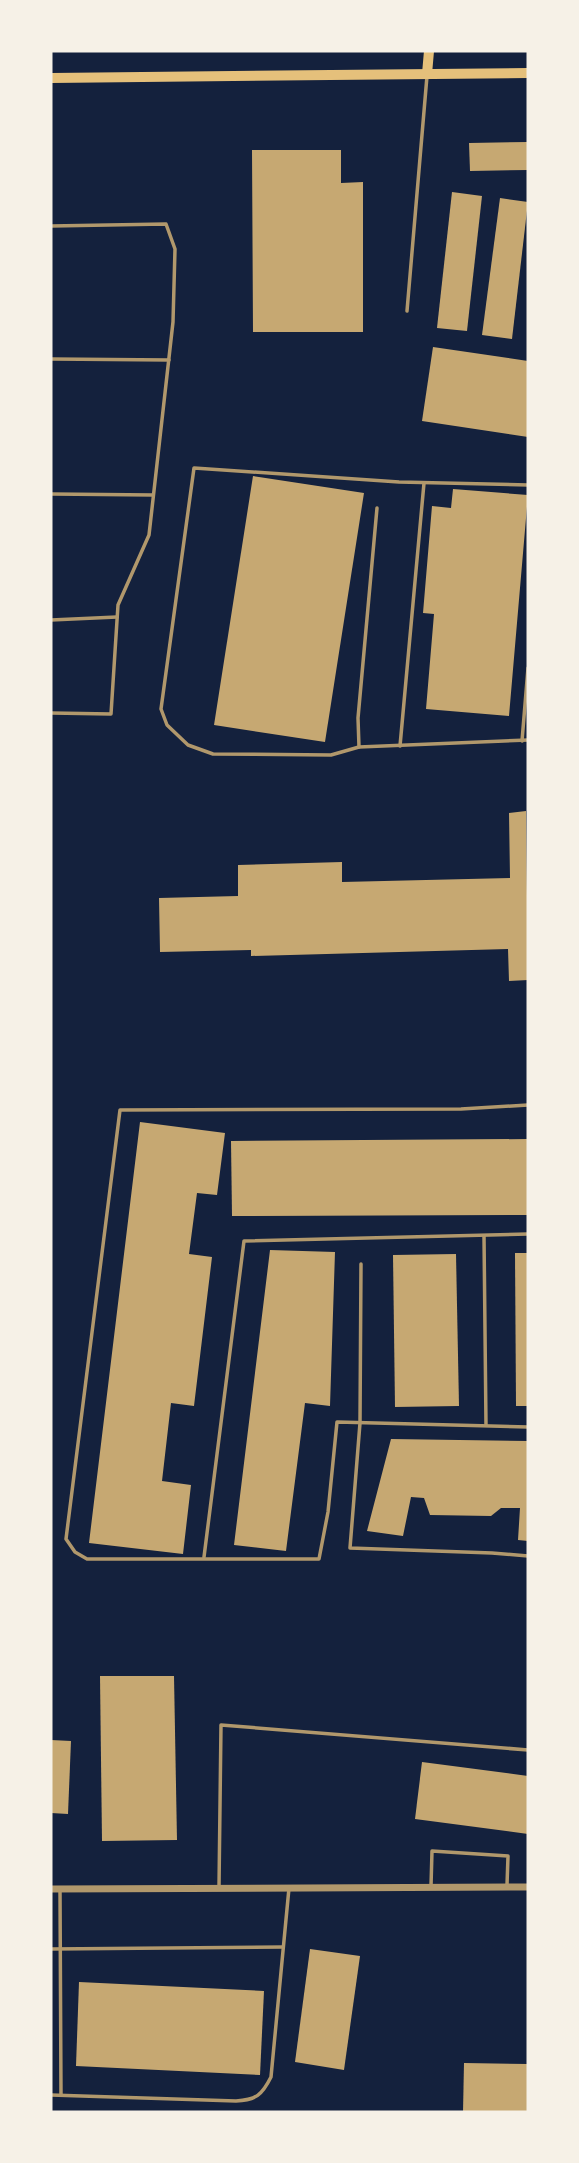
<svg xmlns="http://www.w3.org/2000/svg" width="579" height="2163" viewBox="0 0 579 2163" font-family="Karla,sans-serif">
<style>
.building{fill:#c6a872}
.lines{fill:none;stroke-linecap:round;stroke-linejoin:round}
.service{stroke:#b1986c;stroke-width:3.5}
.minor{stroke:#b1986c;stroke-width:7}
.secondary{stroke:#e5c07b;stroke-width:10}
</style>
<rect width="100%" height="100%" fill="#14213d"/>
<!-- building -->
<g class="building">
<path d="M528,142V170L470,171L469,143Z"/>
<path d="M252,150H341V183L363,182V332H253Z"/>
<path d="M452,192L482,196L467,331L437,328Z"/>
<path d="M500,198L528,202L512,339L482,335Z"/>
<path d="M433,347L528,361V437L422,421Z"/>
<path d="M253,476L364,493L325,742L214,725Z"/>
<path d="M453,489L528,495L509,716L426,709L434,614L423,613L432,506L451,508Z"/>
<path d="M526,811L528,980L509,981L508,949L251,956V950L160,952L159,898L238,896V865L342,862V882L510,878L509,813Z"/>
<path d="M140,1122L225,1133L217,1195L197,1193L189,1254L212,1257L194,1406L171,1403L162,1481L191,1485L183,1554L89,1543Z"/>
<path d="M528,1139V1215L232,1216L231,1141Z"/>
<path d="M270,1250L335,1252L330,1406L305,1403L286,1551L234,1545Z"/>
<path d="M515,1253H528V1406H516Z"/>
<path d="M456,1254L459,1406L395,1407L393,1255Z"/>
<path d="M391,1439L528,1441V1541L518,1540L520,1508H501L491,1516L430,1515L424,1498L411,1497L403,1536L367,1531Z"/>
<path d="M100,1676H174L177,1840L102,1841Z"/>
<path d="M51,1740L71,1741L68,1814L51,1813Z"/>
<path d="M422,1762L528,1776V1834L415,1819Z"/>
<path d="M310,1949L360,1956L344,2070L295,2062Z"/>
<path d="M79,1982L264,1991L260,2075L76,2066Z"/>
<path d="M464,2063L528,2064V2112H463Z"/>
</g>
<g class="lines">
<!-- service -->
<g class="service">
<path d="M51,226L166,224L175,249L173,322L149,535L118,605L111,714L51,713"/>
<path d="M407,311L427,76"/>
<path d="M51,359L169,360"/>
<path d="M528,485L399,482L194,468L161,709L167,725L188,745L213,754L331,755L359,747L528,740"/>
<path d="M51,494L153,495"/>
<path d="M51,620L117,617"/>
<path d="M522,741L528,668"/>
<path d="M400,746L424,483"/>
<path d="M359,747L358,718L377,508"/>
<path d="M528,1105L461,1109L120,1110L66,1539L75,1552L87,1559H319L328,1512L337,1422L528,1427"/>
<path d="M484,1236L486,1425"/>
<path d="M361,1264L360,1423L350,1548L492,1553L528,1556"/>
<path d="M204,1557L244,1241L528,1234"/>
<path d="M431,1886L432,1851L508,1856L507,1885"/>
<path d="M219,1887L221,1725L528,1750"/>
<path d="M60,1889L61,2095"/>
<path d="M51,1949L283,1947"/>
<path d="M51,2095L236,2101C256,2100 262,2095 271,2077L289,1888"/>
</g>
<!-- minor -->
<path class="minor" d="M51,1889L528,1887"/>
<!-- secondary -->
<g class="secondary">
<path d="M427,74L429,51"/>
<path d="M51,78L528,73"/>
</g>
</g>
<!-- border -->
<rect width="579" height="2163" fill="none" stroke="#f6f1e7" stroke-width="105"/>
</svg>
